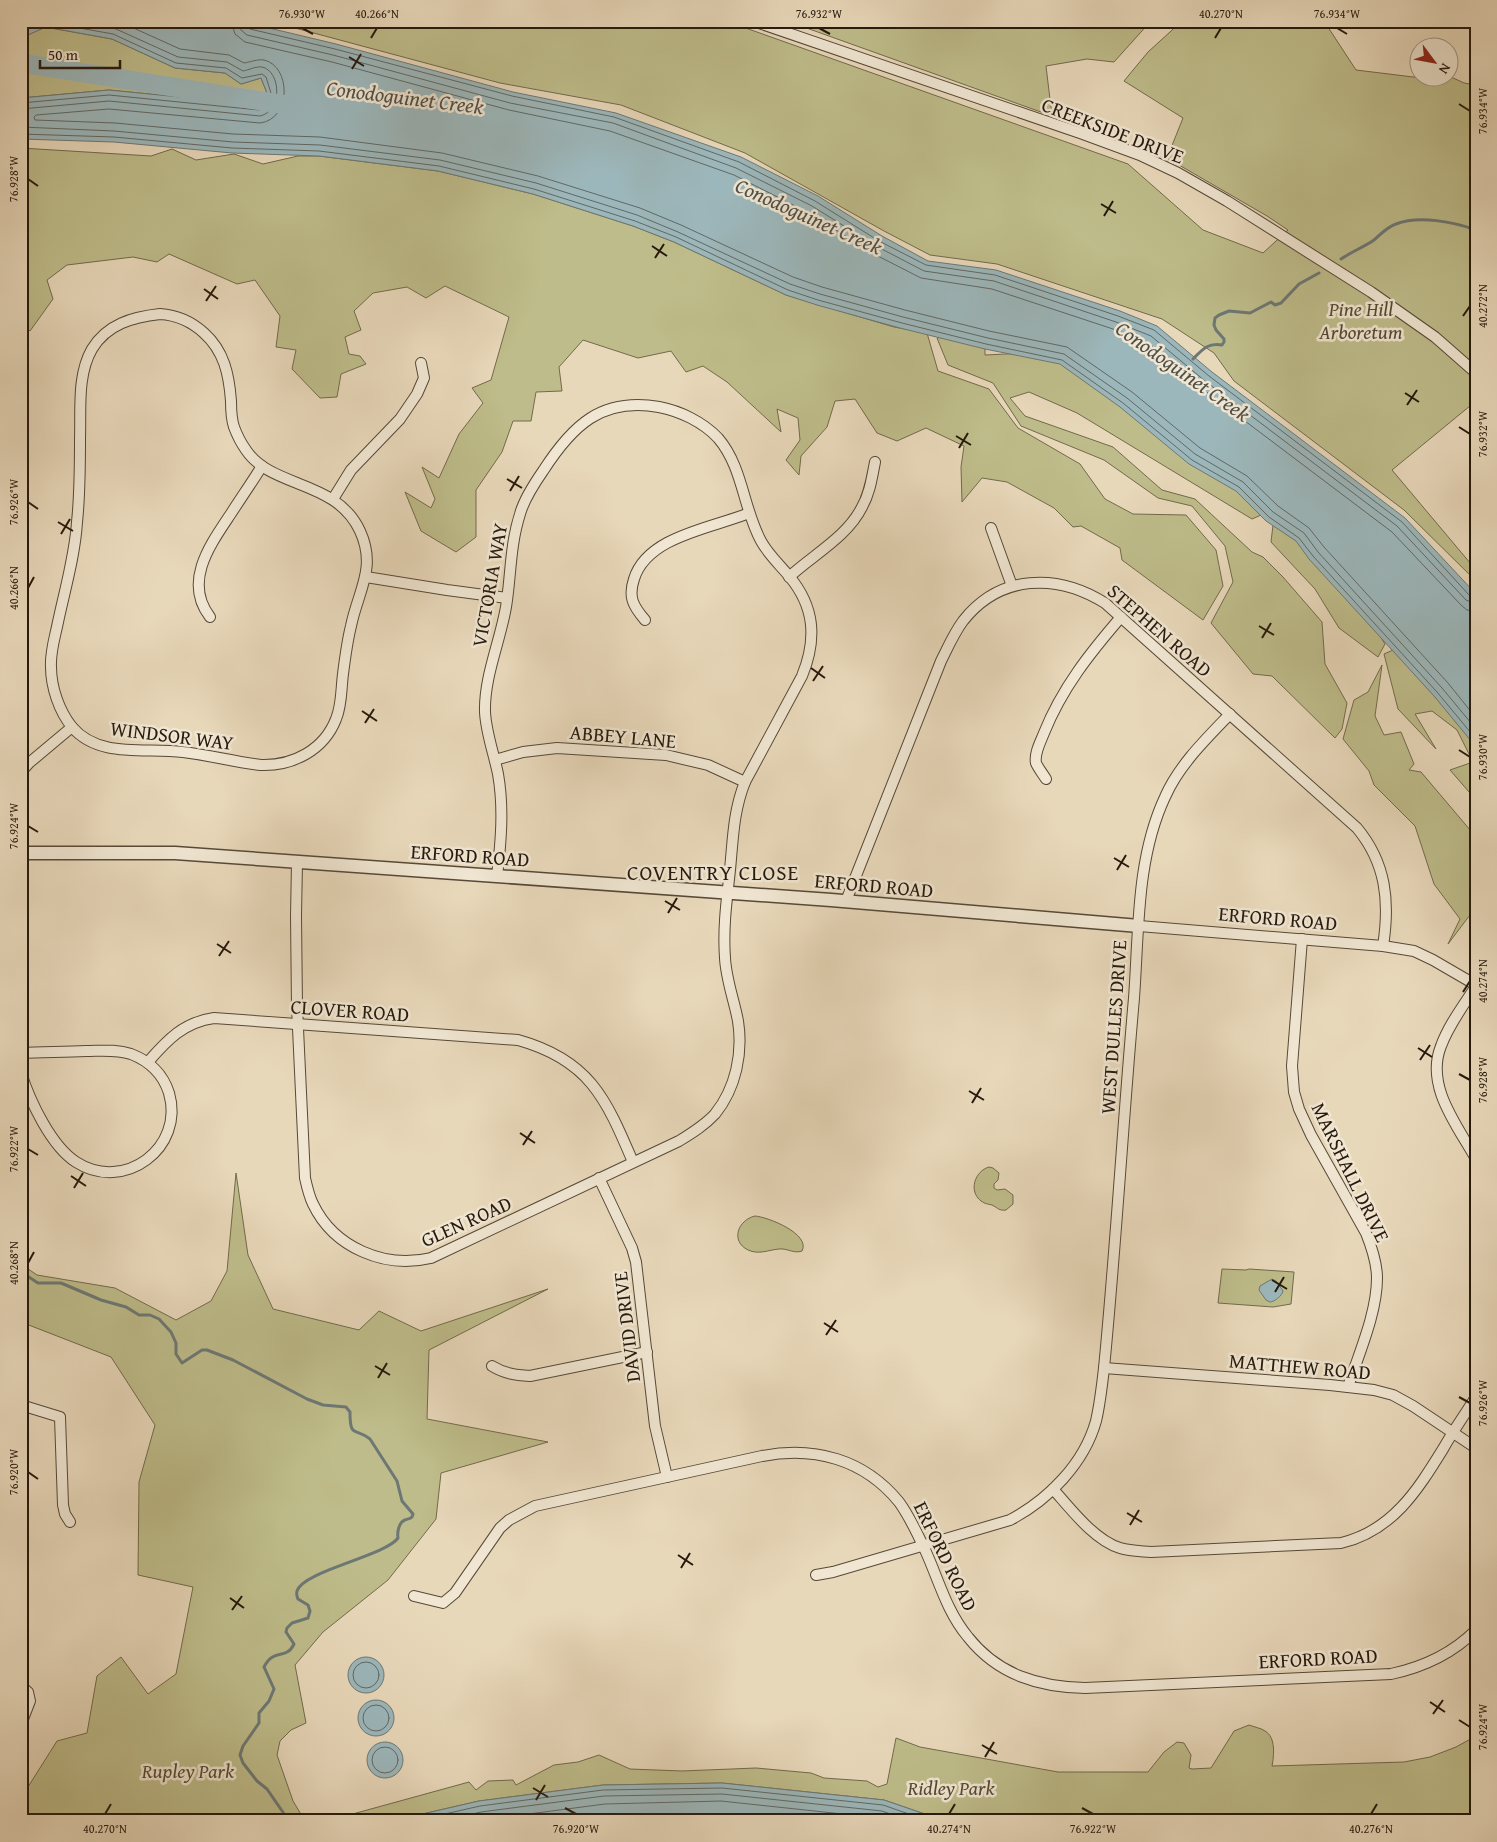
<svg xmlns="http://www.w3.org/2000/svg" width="1497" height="1842" viewBox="0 0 1497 1842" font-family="'Gentium Book Plus',serif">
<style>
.green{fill:#bebc8a;stroke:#726a4c}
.water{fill:#9cb7bb;stroke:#6d7875}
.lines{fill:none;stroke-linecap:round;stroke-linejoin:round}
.shore{stroke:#616864;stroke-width:1}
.stream{stroke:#6d7875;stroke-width:3}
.river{stroke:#9cb7bb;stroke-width:19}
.minor-casing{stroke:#564938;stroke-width:12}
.tertiary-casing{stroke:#564938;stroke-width:15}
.minor{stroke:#f0e6d2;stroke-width:10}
.tertiary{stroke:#f0e6d2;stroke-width:12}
.ticks{fill:none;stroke:#26190d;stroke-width:2}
.labels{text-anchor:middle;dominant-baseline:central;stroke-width:5;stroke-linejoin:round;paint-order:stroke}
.street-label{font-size:20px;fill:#26190d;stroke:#f0e6d2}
.park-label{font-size:20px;font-style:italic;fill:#544a32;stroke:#f0e6d2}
.water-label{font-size:21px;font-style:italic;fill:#4f504a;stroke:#f0e6d2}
.neighbourhood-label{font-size:21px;letter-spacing:1px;fill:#26190d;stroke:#f0e6d2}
.neatline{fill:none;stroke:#26190d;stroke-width:2}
.ticks-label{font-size:12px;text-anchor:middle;fill:#26190d}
</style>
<rect width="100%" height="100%" fill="#e8d8ba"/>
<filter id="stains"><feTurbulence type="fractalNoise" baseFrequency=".004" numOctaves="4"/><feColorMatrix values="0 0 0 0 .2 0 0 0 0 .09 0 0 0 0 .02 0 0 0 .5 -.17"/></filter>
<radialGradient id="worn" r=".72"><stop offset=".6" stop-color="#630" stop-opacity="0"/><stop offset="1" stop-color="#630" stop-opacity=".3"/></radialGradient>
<!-- green -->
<g class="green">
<path d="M269,21H726L1128,164L1203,230L1263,253L1288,230L1267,216L1167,158L1183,118L1124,81L1148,52L1182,21H1324L1356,70L1446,81L1451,77L1464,83L1476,85V401L1392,470L1476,570V581L1404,510L1234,381L1214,353L1162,319L997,264L930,255L884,231L745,153L621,105L500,83Z"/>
<path d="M787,21H1149L1150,22L1114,62L1087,59L1046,66L1052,116Z"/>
<path d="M45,27L112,39L175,68L225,73L241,84L261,78L267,93L260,105L109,90L21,98V38Z"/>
<path d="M21,148L151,156L172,149L196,160L234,154L263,164L298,156H319L438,171L533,194L633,226L674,242L786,295L894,327L927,333L938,371L989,389L1018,428L1080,464L1105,499L1133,514L1186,515L1216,550L1223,586L1203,620L1122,560L1120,548L1081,526L1073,527L1054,508L1007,482L982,478L962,502L961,467L964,446L926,428L897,441L877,433L855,399L835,401L827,427L801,456L799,475L786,460L800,440L798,418L777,409L781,432L727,382L703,366L686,372L671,351L638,358L583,340L559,367L562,391L536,392L531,421H513L502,452L476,490V537L456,552L421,531L405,492L431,508L435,499L422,467L439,478L459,434L483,403L472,388L491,380L509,317L445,286L426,298L407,287L373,293L354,311L361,330L345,337L349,354L360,356L366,364L341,374L337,397L320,398L292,369L296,350L276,347L280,316L255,280L237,284L169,254L157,262L133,257L67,265L47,280L53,299L30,331L21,324L23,276Z"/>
<path d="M951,335L985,343V355L1027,353L1060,361L1268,512L1252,519L1077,413L1029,392L1010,398L1025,416L1113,447L1162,490L1195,499L1252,552L1263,557L1283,577L1322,622L1325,664L1347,703L1342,729L1335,738L1272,676L1253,674L1211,623L1233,582L1225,546L1192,506L1158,498L1104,460L1021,426L993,383L948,365L937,338Z"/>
<path d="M1273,525L1302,544L1366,613L1385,644L1378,657L1339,628L1315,589L1271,542Z"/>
<path d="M1393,650L1476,742V800L1450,770L1473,762L1457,730L1432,711L1415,714L1436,749L1398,709L1384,654Z"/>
<path d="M1382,665L1375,716L1384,735L1401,732L1414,764L1409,770L1421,772L1476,837V912L1473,911L1448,944L1460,919L1434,884L1415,826L1374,785L1369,771L1343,739L1354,700L1368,692Z"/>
<path d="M989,1167L993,1168L999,1173L998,1180L994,1184V1188L997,1190L1005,1189L1013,1195V1204L1006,1210C999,1211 998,1208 992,1205C988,1204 985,1204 981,1201C968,1191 975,1171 989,1167Z"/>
<path d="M236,1173L248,1255L273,1309L359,1330L379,1311L421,1331L548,1289L429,1350L427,1419L548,1442L441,1473L436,1519L388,1580L323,1632L295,1665L306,1723L291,1730L280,1741L277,1755L293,1801L305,1821H21V1798L57,1741L87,1733L97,1676L121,1657L148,1694L176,1674L193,1587L138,1575L139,1482L155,1425L111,1357L21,1322V1264L37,1275L115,1288L176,1320L211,1301L227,1271Z"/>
<path d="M755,1216C768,1217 811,1234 802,1251C794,1254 787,1248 779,1249C768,1250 759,1255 748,1250C730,1241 738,1220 755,1216Z"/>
<path d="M1222,1269L1246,1270L1249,1269L1294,1272L1291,1304L1273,1307L1218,1303Z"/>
<path d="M1249,1725C1254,1727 1261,1728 1265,1731C1276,1737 1274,1756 1272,1766L1404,1762L1430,1757L1456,1747L1476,1736V1820L945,1821L884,1800L722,1783L603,1785L479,1801L392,1821H342L349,1815L469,1782L476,1790L488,1781L513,1780L516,1785L554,1765L578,1762L599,1755L630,1769L682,1771L756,1768L811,1773L824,1778L867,1781L878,1787L887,1784L896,1738L920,1747L1058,1772H1148L1164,1752L1177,1742L1184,1743L1191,1755L1189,1768L1192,1769L1211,1768L1234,1731Z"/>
</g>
<!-- water -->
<g class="water">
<path d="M21,21H237L248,23L336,44L513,92L616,113L741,157L818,196L882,236L928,261L996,270L1120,311L1157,326L1212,372L1405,518L1476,594V747L1434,696L1309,559L1296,541L1266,521L1236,491L1189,464L1120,407L1060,364L985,349L900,328L817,305L786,295L674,242L633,226L533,194L438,171L319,156L232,153L114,142L21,139V98L109,90L260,105L267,93L261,78L241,84L225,73L175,68L112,39L46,27L21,38Z"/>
<path d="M1272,1279L1276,1281L1283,1291C1282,1296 1274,1302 1270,1302L1266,1300L1259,1290L1260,1286Z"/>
<circle cx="366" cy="1675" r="18"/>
<circle cx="376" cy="1718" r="18"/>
<circle cx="385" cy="1760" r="18"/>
<path d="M722,1783L884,1800L945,1821H392L479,1801L603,1785Z"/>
</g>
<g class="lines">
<!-- shore -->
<g class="shore">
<path d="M118,21L180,49L229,55L244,63C251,62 257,59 264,60C291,66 292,119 260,123L109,109L36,115L34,117L35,120L115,123L233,134L320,137L442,153L538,176L640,208L681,225L793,277L822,287L905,310L989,331L1067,347L1132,392L1200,448L1247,476L1278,506L1309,528L1324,547L1448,683L1476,718"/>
<path d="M231,21L235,34L245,42L332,62L509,110L610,131L734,175L809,213L872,253L921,278L992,289L1113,329L1147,342L1200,387L1392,532L1461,605L1467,610L1476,611"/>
<path d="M239,21L241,30L247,35L333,55L510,103L613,123L736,168L812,206L876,246L924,271L994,281L1116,322L1151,336L1205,381L1397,526L1466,600L1476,604"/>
<path d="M245,21L246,26L250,29L335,49L512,96L614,117L739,162L815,201L879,241L926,265L995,275L1118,316L1154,330L1209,376L1402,522L1470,596L1476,597"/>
<path d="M21,32L46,22L113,34L176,63L226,68L242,78L262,74L266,77L271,93L264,107L259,110L109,95L21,103"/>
<path d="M21,109L109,101L260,116C283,111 281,71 262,67C256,66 249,70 243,71L227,62L178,57L116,29L77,21"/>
<path d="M21,127L114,131L233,142L320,145L440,160L536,183L637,215L678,232L790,284L820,294L903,317L988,338L1064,354L1127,398L1195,454L1243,482L1273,512L1304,533L1318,552L1442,688L1476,729"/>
<path d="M21,134L114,137L232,148L319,151L439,166L534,189L635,221L676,237L788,290L818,300L902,323L986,344L1062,360L1123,403L1192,460L1239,487L1269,517L1299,538L1313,556L1437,692L1476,739"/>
<circle cx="366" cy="1675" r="13"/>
<circle cx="376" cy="1718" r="13"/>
<circle cx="385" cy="1760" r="13"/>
<path d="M414,1821L480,1806L603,1790L722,1788L883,1805L929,1821"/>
<path d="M442,1821L481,1812L604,1796L722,1794L882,1811L910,1821"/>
<path d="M475,1821L605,1804L721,1801L880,1818L887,1821"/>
</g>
<!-- stream -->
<g class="stream">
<path d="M1341,259C1351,252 1364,247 1374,240C1381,234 1387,227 1396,224C1419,215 1454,222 1476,230"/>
<path d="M1193,359C1202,350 1208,342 1222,345L1224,342V339L1216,330L1214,325L1215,318L1219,315L1229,311L1250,313L1271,302L1275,305L1281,303L1299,284L1319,273"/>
<path d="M21,1272L38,1283H61L101,1300L126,1307L139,1315H150L159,1319L171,1332L176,1343V1354L182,1363L202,1350H207L233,1360L307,1399L323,1405L346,1407L350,1412C350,1439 355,1427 370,1439L397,1481L402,1501L413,1514L412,1517C410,1519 407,1519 405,1520C399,1522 397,1532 398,1538C385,1556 303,1571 297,1591C296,1594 297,1596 298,1599L308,1605L310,1611L308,1618L292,1623L287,1628L286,1632L294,1644C286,1661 274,1647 264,1667L274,1689L269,1701L259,1713V1723L243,1746L240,1755L243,1763L257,1781L267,1789L289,1821"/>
</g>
<!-- river -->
<path class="river" d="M21,63L287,105"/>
<!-- minor casing -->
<g class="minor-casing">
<g id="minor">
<path d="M753,21L1083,134L1140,155L1178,173L1227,201L1371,292L1435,337L1476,373"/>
<path d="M160,314C176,315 192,322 204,333C224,351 229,374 231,401C231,409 231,418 234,427C237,435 241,443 246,450C272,489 336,479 360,531C377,568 358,591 351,626C347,642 345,658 343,674C341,689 342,705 336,719C324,750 293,766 261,765C235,762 209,755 183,752C147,747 99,759 72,727C59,711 51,687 51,667C50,652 55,637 58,622C65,589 75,555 77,522C80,494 80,466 80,438C81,409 77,375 92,349C107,324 133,317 160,314Z"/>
<path d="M333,499L351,470L400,419L417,394L424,378L421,363"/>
<path d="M991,528L1012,586"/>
<path d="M366,577L447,590L507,598"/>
<path d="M789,577C814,554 847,537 862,507C870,493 872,477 875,462"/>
<path d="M210,617C183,582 210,545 230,515C241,498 252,482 262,466"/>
<path d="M645,620C633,606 628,597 634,579C647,536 713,528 749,513"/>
<path d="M495,760L523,752L557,748L666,755L708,765L745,782"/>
<path d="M21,772L29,763L72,727"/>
<path d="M1046,779C1043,774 1038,768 1036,763C1034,753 1041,741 1044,733C1062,688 1090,653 1121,617"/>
<path d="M297,862L296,916L297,1007L305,1178C307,1187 309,1196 313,1204C334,1248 385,1269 431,1258L679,1141C692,1133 705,1125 715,1114C736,1088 743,1053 738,1021C734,1000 726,979 725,958C723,931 726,905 729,879C733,846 732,814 745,782L802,676C817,639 815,607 789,576C779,564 768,554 761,541C743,508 743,467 718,438C703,422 680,411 659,407C601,397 572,426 543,471C534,484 524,499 520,514C510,545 511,576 506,607C500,642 484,677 485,712C486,733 494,754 498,774C504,808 501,842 497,876"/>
<path d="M846,901L941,661C948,647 954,633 963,621C1000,574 1057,573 1105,603L1357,828C1386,863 1390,901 1383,946"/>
<path d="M1139,926L1383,946L1414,951L1433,960L1476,985"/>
<path d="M1302,939L1292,1066L1294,1092L1299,1109L1311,1135L1366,1233C1372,1248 1377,1263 1377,1278C1377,1313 1359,1353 1348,1387"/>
<path d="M1476,986C1464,1005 1449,1024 1441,1046C1425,1086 1457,1125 1476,1159"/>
<path d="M21,1053C43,1052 64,1052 86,1051C100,1051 116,1049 131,1054C149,1061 163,1074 169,1093C185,1148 124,1193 76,1162C51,1146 30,1101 21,1073"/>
<path d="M148,1062C167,1040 184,1022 214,1018L518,1040C590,1060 606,1099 633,1162"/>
<path d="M599,1178L632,1248L636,1262L655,1426L667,1477"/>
<path d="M492,1366C505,1374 516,1375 530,1376L647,1352"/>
<path d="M1104,1368L1330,1385L1374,1390L1393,1395L1413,1406L1476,1448"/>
<path d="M21,1405L60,1417L63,1505L65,1514L70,1522"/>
<path d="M1053,1489C1070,1508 1094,1540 1120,1548C1130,1551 1140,1551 1151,1552L1341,1543C1392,1531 1417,1491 1443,1449C1453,1431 1465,1414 1476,1397"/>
<path d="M816,1575L833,1572L1010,1520C1048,1500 1084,1464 1096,1421C1100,1404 1102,1386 1104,1368C1116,1245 1123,1121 1134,998C1139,931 1136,859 1165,797C1179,765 1206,739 1230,714"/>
<path d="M414,1596L443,1603L455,1593L500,1528L509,1520L535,1506L762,1456C814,1446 864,1459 899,1502C910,1517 918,1535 926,1552C939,1581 947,1612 968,1637C998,1675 1039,1687 1085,1688L1391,1674C1424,1667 1452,1654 1476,1630"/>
<path d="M21,1686L28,1692L30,1701L21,1724"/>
</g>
</g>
<!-- tertiary casing -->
<g class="tertiary-casing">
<path id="tertiary" d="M21,853H175L831,900L1139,926"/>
</g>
<!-- minor -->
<use href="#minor" class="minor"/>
<!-- tertiary -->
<use href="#tertiary" class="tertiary"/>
</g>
<!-- ticks -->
<path class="ticks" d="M302,28L313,34M819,28L830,34M1337,28L1347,34M371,38L377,28M1215,38L1221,28M349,57L364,66M352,69L361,54M1459,104L1470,111M28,179L38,186M1101,204L1116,213M1104,216L1113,201M652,246L667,256M655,258L664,244M204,289L218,299M206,301L216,286M1463,316L1470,306M1405,393L1419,402M1407,405L1417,390M1459,427L1470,434M956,436L971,445M959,448L968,433M507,479L522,488M510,491L519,476M28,502L38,509M58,522L73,531M61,534L70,519M28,588L34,577M1259,626L1274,635M1262,638L1271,623M811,668L825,678M813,681L823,666M362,711L377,721M365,723L374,709M1459,750L1470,757M28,826L38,832M1114,858L1129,867M1117,870L1126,855M665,901L680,910M668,913L677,898M217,944L231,953M219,956L229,941M1463,992L1470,981M1418,1048L1432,1057M1420,1060L1430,1045M1459,1074L1470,1080M969,1091L984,1100M972,1103L981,1088M520,1133L535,1143M523,1145L532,1131M28,1149L38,1155M71,1176L86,1186M74,1188L83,1173M28,1263L34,1252M1272,1280L1287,1289M1275,1292L1284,1277M824,1323L838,1332M826,1335L836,1320M375,1366L390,1375M378,1378L387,1363M1459,1397L1470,1403M28,1472L38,1479M1127,1513L1142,1522M1130,1525L1139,1510M678,1555L693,1565M681,1568L690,1553M230,1598L244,1608M232,1610L242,1596M1430,1702L1445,1712M1433,1714L1443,1700M1459,1720L1470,1727M982,1745L997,1754M985,1757L994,1742M533,1788L548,1797M536,1800L545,1785M565,1808L576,1814M1082,1808L1093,1814M105,1814L111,1804M949,1814L955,1804M1371,1814L1377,1804"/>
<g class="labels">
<!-- street labels -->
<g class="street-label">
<text transform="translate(1113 130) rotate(21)">CREEKSIDE DRIVE</text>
<text transform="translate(489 585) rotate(-80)">VICTORIA WAY</text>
<text transform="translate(1160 630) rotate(41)">STEPHEN ROAD</text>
<text transform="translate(172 735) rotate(7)">WINDSOR WAY</text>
<text transform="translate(623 736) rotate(5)">ABBEY LANE</text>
<text transform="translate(470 855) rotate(4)">ERFORD ROAD</text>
<text transform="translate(874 885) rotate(5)">ERFORD ROAD</text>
<text transform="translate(1278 918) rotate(5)">ERFORD ROAD</text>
<text transform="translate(350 1010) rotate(4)">CLOVER ROAD</text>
<text transform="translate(1113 1027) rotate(-86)">WEST DULLES DRIVE</text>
<text transform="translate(1351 1172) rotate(64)">MARSHALL DRIVE</text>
<text transform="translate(466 1221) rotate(-24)">GLEN ROAD</text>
<text transform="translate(626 1327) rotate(-97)">DAVID DRIVE</text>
<text transform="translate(1300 1366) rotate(5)">MATTHEW ROAD</text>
<text transform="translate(946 1556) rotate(64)">ERFORD ROAD</text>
<text transform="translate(1318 1658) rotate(-3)">ERFORD ROAD</text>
</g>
<!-- park labels -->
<g class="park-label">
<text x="1361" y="308">Pine Hill<tspan x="1361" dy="23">Arboretum</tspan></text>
<text x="188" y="1770">Rupley Park</text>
<text x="951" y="1787">Ridley Park</text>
</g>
<!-- water labels -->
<g class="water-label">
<text transform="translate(405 97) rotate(7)">Conodoguinet Creek</text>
<text transform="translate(809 216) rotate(24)">Conodoguinet Creek</text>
<text transform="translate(1183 371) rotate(35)">Conodoguinet Creek</text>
</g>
<!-- neighbourhood labels -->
<g class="neighbourhood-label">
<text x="713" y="872">COVENTRY CLOSE</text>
</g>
</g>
<!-- margin -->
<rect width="1497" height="1842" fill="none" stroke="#e8d8ba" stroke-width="55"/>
<!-- north arrow -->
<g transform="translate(1434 62) rotate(122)"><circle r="24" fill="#f0e6d2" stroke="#9f9483"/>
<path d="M0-4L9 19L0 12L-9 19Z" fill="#8f2418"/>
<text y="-8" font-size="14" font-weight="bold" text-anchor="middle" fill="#26190d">N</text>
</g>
<!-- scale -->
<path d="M40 60v8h80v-8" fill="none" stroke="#26190d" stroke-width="2.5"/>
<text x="48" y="60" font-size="15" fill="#26190d" stroke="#f0e6d2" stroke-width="4" paint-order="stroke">50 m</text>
<rect x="28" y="28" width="1442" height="1786" class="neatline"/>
<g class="ticks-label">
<text x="302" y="18">76.930°W</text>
<text x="377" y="18">40.266°N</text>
<text x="819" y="18">76.932°W</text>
<text x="1221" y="18">40.270°N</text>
<text x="1337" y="18">76.934°W</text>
<text transform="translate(1483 111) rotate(-90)" y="4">76.934°W</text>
<text transform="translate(14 179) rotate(-90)" y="4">76.928°W</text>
<text transform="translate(1483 306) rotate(-90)" y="4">40.272°N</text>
<text transform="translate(1483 434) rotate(-90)" y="4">76.932°W</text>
<text transform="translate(14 502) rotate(-90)" y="4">76.926°W</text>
<text transform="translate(14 588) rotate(-90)" y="4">40.266°N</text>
<text transform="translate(1483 757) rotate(-90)" y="4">76.930°W</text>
<text transform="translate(14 826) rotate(-90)" y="4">76.924°W</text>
<text transform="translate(1483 981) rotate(-90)" y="4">40.274°N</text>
<text transform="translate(1483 1080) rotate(-90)" y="4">76.928°W</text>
<text transform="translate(14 1149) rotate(-90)" y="4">76.922°W</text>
<text transform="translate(14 1263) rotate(-90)" y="4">40.268°N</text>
<text transform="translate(1483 1403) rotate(-90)" y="4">76.926°W</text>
<text transform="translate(14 1472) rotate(-90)" y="4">76.920°W</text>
<text transform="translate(1483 1727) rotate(-90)" y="4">76.924°W</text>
<text x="105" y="1833">40.270°N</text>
<text x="576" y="1833">76.920°W</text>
<text x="949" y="1833">40.274°N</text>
<text x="1093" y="1833">76.922°W</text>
<text x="1371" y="1833">40.276°N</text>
</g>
<rect width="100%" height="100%" filter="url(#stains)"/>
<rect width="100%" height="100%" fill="url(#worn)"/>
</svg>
